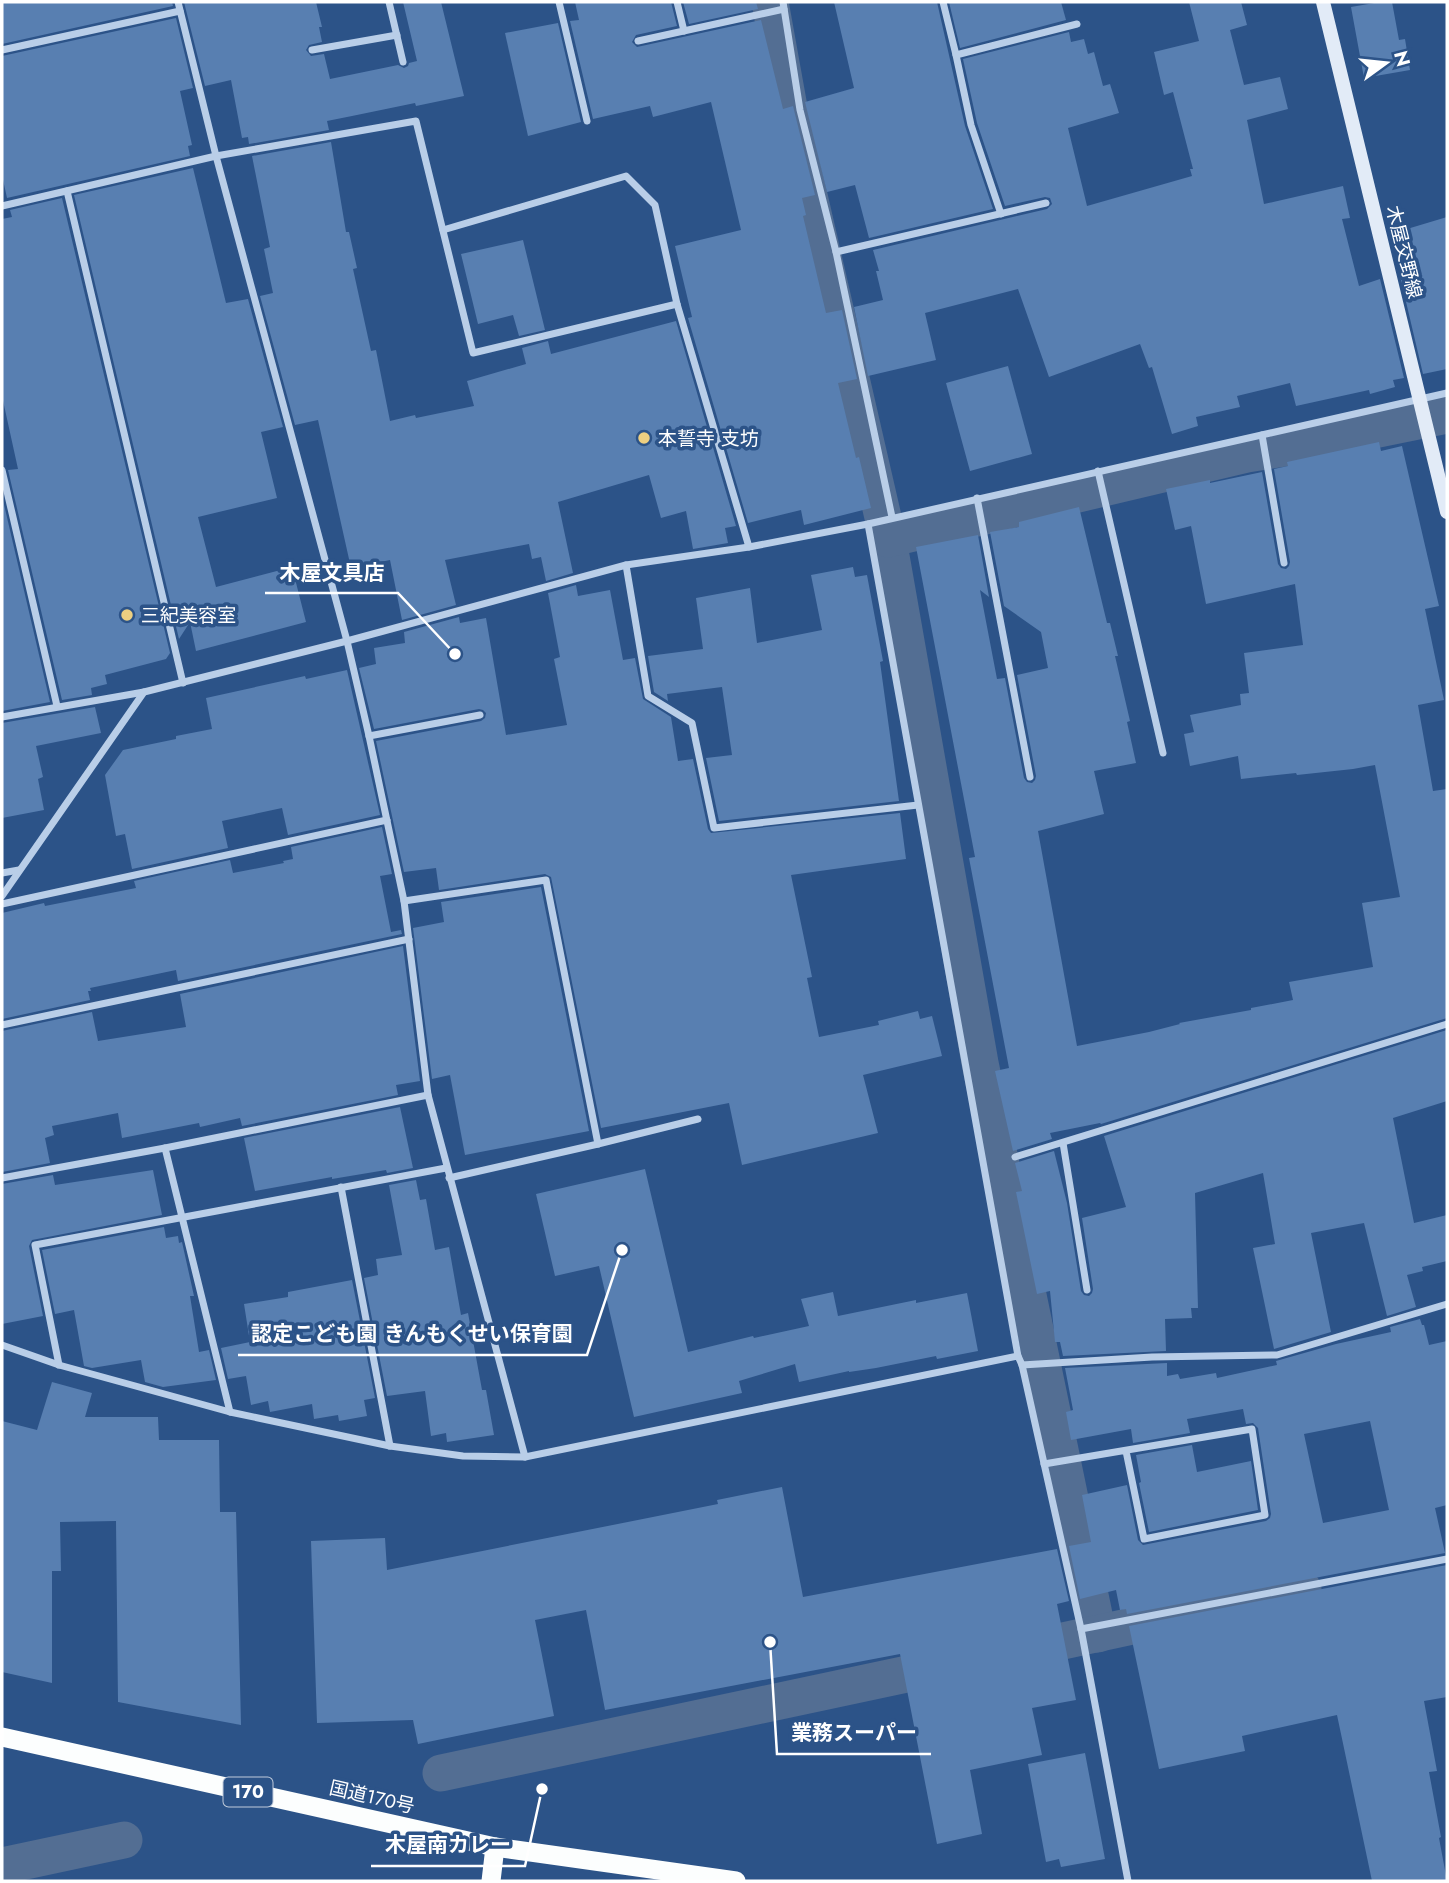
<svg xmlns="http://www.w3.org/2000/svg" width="1449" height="1883" viewBox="0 0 1449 1883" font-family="Jost,'Noto Sans JP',sans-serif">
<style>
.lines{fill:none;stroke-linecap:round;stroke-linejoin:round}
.canal{stroke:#536e93;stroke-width:37}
.building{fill:#587fb1;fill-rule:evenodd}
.minor{stroke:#b9cee8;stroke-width:7}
.secondary{stroke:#e2ebf7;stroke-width:14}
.trunk{stroke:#fcfefe;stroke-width:19}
.poi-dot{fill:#edcf81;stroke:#2c5388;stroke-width:2.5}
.labels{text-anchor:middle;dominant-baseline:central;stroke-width:7;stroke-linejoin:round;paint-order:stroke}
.shield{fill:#2c5388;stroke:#c0cbdb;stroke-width:2}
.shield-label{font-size:18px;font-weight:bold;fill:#fff}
.street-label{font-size:19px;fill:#fff;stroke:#2c5388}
.poi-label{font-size:19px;fill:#fff;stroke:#2c5388;text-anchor:start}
.leader{fill:none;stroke:#fff;stroke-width:2.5}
.callout-dot{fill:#fff;stroke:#2c5388;stroke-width:2.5}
.callout-label{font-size:21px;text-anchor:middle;font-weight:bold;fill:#fff;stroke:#2c5388;stroke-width:7;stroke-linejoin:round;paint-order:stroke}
</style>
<rect width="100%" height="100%" fill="#2c5388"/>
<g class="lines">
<!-- canal -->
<g class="canal">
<path d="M770,2L790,113L888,539L980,1063L1098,1634"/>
<path d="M888,539L1247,454L1291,447L1447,415"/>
<path d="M1017,1651L1303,1589"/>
<path d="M441,1773L954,1664"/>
<path d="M2,1866L124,1840"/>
</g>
</g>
<!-- building -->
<g class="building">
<path d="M2,2H172L173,6L2,44Z"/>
<path d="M184,2H316L322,27H319L322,42L309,45L306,50L311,56L324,54L330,79L398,65L404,68L408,66L409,63L417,61L403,2H441L464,96L416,106L415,103L352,116L327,121L329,130L249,144L248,137L242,138L231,80L205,86Z"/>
<path d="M575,2H671L677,26L636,35L632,42L637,47L761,20L783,109L793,106L815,195L802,198L806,215L803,216L826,313L842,310L857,379L838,383L856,458L859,457L871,508L804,525L801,510L748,523L688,318L692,317L675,246L741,230L711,102L653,117L650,106L593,119L570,21L579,20Z"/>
<path d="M683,2H756L758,9L689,24Z"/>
<path d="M834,2H937L965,126L993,209L869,238L855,185L827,192L805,102L854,88Z"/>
<path d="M949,2H1061L1066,20L960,48Z"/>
<path d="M1189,2H1241L1247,25L1230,30L1244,85L1280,77L1288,109L1247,120L1264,204L1343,186L1350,218L1342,219L1359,286L1380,279L1404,378L1393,380L1395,387L1370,394L1369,390L1296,406L1290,383L1237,396L1240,407L1196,417L1198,426L1172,434L1152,367L1149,368L1140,344L1049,377L1018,289L925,313L936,360L868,376L854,307L883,300L876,271H879L873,250L1047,209L1052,204L1050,198L1045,197L1005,206L977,123L963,59L1069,32L1071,42L1084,39L1088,54L1094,52L1103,86L1110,84L1119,113L1068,128L1087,206L1192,176L1190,169H1193L1173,92L1164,95L1154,52L1199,41Z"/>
<path d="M1380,2H1392L1399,40L1405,39L1410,70L1364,78L1351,7Z"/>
<path d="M176,18L193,88L180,91L192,145L188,146L190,156L7,198L2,175V56Z"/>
<path d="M558,23L581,122L528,136L505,33Z"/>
<path d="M331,142L346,232H349L357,268L353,269L371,351L376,350L390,421L415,415L416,418L474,406L467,381L526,364L522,348L548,341L551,354L676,321L736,526L725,528L728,543L693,549L686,511L661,518L649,475L558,502L573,573L546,581L541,557L532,559L529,544L445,560L456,605L402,620L390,560L351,568L318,420L295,425L260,296L273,293L264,249L270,247L252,156Z"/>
<path d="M193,168L226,303L248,299L283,427L261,432L277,498L198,517L216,587L292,567L306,622L196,651L190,622L179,639L74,195Z"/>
<path d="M62,198L170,653L166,659L105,675L107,684L91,688L92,695L62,700L8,470L18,469L2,396V219L12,217L10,210Z"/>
<path d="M1447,217V369L1423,374L1399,272L1410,269L1409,266L1417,263L1407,229Z"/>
<path d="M523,240L545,330L519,336L513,315L478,324L461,254Z"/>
<path d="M1008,366L1032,454L970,471L946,383Z"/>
<path d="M1379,442L1381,451L1402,446L1439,606L1425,609L1444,700L1418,705L1433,791L1447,789V1018L1101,1124L1100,1123L1050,1133L1052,1139L1013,1151L995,1071L1009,1068L969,858L975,857L916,547L978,535L989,597L980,590L997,679L1005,678L1024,778L1027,782L1032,783L1035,780L1036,776L1017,675L1048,668L1041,632L1004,606L990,532L1019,527V522L1079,507L1107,623H1110L1118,656H1115L1130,721L1127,722L1136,763L1094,771L1104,814L1038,831L1077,1046L1149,1032L1180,1024L1179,1023L1251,1010V1008L1293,1000L1289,982L1373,967L1362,903L1400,897L1375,765L1353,769L1297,775L1296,773L1241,779L1238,756L1190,766L1184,734L1194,732L1190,715L1241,705L1240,694L1249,693L1244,653L1303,645L1295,584L1206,604L1191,526L1175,530L1166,489L1210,480V483L1262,472L1278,564L1281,568L1286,569L1289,566L1290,562L1274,469L1288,466L1287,462Z"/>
<path d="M2,496L50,702L2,711Z"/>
<path d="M853,567L855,577L867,575L883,661L880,662L899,801L719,821L706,758L732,755L722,687L667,694L668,701L654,692L648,656L703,649L696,598L750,588L757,643L822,630L811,575Z"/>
<path d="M576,585L578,596L610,590L623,660L635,658L643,699L671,717L678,761L693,759L708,829L711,833L900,813L906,859L791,875L812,977L807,978L819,1037L879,1025L878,1021L918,1011L920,1019L932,1016L942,1056L863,1075L878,1133L742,1165L729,1103L601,1128L551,877L545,874L439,890L436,868L404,872L376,741L481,721L485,718L486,713L483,710L479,709L374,729L359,668L376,664L374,648L405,643L404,632L459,617L460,623L486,618L506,735L567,725L554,659L560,657L548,593Z"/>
<path d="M347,670L380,815L288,835L282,808L222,821L228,848L132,869L125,834L116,836L105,775L123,750L176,739V736L212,729L206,698L305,676L306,679Z"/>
<path d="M95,707L101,733L36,746L43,777L38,779L44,810L2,818V723Z"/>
<path d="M382,827L392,874L380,876L391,932L401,930L402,934L178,981L176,970L119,982L90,988L91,991H88L90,1000L2,1019V913L44,903L45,906L136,888L134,881L230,860L233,873L284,863L283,861L293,859L291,847Z"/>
<path d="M541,887L589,1131L465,1155L450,1075L432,1079L413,928L444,922L441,902Z"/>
<path d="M403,946L420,1081L396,1085L398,1095L242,1126L240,1118L200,1127L199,1123L122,1138L118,1113L52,1126L54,1135L45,1138L50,1163L2,1172V1031L92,1012L98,1041L186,1027L180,994Z"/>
<path d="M1447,1030V1101L1393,1118L1414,1223L1447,1215V1261L1422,1267L1423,1271L1407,1275L1416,1307L1387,1316L1364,1223L1311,1233L1331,1332L1274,1349L1253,1248L1275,1244L1263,1173L1195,1193L1198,1308H1191L1192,1318L1165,1319L1166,1351L1063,1356L1060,1342H1055L1050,1291L1037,1294L1016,1192L1022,1191L1015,1163L1054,1151L1067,1203L1081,1291L1084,1295L1089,1296L1092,1293L1093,1289L1082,1218L1126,1207L1104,1136Z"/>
<path d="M400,1107L413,1168L387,1173L386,1170L332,1179V1177L255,1191L244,1138Z"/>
<path d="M645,1169L688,1352L753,1336L754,1338L809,1326L801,1299L833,1292L838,1316L916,1300V1303L967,1293L978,1351L937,1359L936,1356L876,1368L849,1372V1371L799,1382L795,1364L739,1381L742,1393L634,1417L599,1266L555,1276L536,1194Z"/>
<path d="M153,1170L162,1215L32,1240L29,1246L43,1316L2,1324V1184L53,1175L55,1185Z"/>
<path d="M416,1180L420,1200L426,1199L435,1250L449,1247L461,1315L468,1313L482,1390H486L494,1435L447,1442L446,1433L431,1436L425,1391L387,1396L364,1278L378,1275L376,1259L402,1255L389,1185Z"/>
<path d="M164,1227L166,1238L178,1236L179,1243L182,1242L194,1296H190L199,1352L209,1350L216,1380L163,1387L145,1382L141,1360L92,1368L84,1366L74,1310L55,1314L42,1250Z"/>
<path d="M352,1280L375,1398L364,1400L367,1416L339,1421L338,1415L314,1419L312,1404L270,1412L268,1401L251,1405L246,1376L228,1379L221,1348L250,1342L244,1304L288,1297V1292Z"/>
<path d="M1420,1319L1422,1325H1424L1429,1345L1447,1341V1505L1435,1508L1445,1553L1127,1614L1126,1609L1120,1610L1116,1590L1080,1599L1069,1546L1091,1542L1082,1495L1127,1485L1138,1540L1143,1545L1266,1521L1270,1518L1271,1514L1258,1428L1253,1423L1246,1424L1243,1409L1187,1419L1190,1433L1133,1443L1131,1429L1071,1440L1066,1412L1073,1410L1065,1368L1167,1363V1376L1178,1374L1180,1379L1216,1373L1217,1378L1277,1365L1276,1361L1336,1344L1391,1332L1390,1327ZM1370,1421L1389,1510L1323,1523L1304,1434Z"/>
<path d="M52,1382L92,1393L85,1417H158L159,1440H219L220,1512H236L241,1725L118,1702L116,1521L60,1522L61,1571H52V1683L2,1672V1421L37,1430Z"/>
<path d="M1192,1445L1197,1472L1251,1461L1258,1510L1149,1532L1139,1483L1141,1482L1136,1455Z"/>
<path d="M782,1487L803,1597L1057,1549L1069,1601L1057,1604L1076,1700L1032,1708L1042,1755L970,1770L982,1834L937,1844L900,1654L605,1710L586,1610L535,1620L554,1716L418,1744L413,1720L317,1723L311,1541L385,1538L387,1570L718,1504L717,1500Z"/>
<path d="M1447,1565V1697L1424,1701L1437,1771L1429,1772L1441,1837L1439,1838L1447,1881H1372L1337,1715L1242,1736L1245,1751L1159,1769L1129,1626Z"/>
<path d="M1085,1753L1105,1859L1061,1867L1059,1859L1046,1862L1028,1764Z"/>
</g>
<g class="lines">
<!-- minor -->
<g class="minor">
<path d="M178,2L216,156L347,641L369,736L404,901L428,1095L525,1457"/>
<path d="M389,2L403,62"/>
<path d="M559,2L587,121"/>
<path d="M677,2L684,31"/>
<path d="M783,2L800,110L836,252L892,517"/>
<path d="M943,2L956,55L1077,24"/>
<path d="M638,41L784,9"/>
<path d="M2,50L180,11"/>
<path d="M312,50L397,35"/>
<path d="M956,55L971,125L1001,214"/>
<path d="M67,191L183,683"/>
<path d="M2,206L216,156L416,121L473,353L677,304"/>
<path d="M443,230L626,176L655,205L677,304L749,547"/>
<path d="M836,252L1046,203"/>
<path d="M1262,435L1284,563"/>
<path d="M2,470L57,706"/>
<path d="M1098,471L1163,753"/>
<path d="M977,498L1030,777"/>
<path d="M868,524L1018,1356L1022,1365L1081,1629L1128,1881"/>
<path d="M626,565L648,696L692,723L714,828L918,805"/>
<path d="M2,717L144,692"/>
<path d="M369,736L480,715"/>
<path d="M2,873L19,870"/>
<path d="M2,896L144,692L347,641L626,565L749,547L868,524L1447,393"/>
<path d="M404,901L546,880L598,1144"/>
<path d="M2,904L387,820"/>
<path d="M2,1025L409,939"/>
<path d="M1063,1143L1087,1290"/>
<path d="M165,1148L230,1412"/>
<path d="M1015,1157L1447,1024"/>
<path d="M2,1178L165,1148L428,1095"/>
<path d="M449,1178L598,1144L698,1119"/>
<path d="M341,1187L390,1446"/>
<path d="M2,1345L59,1365L230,1412L390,1446L463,1456L525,1457L1018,1356"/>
<path d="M59,1365L35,1245L446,1168"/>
<path d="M1022,1365L1152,1357L1277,1355L1447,1304"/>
<path d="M1044,1464L1252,1429L1265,1515L1144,1539L1126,1451"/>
<path d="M1081,1629L1447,1559"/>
</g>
<!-- secondary -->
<path class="secondary" d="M1323,2L1447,512"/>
<!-- trunk -->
<g class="trunk">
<path d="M2,1737L495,1847L736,1881"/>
<path d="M491,1881L495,1847"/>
</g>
</g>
<!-- markers -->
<g class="poi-dot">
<circle cx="644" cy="438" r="7"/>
<circle cx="127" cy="615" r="7"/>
</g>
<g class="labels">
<!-- shield labels -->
<rect class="shield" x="223.5" y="1777.5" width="49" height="29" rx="5"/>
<g class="shield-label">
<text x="248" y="1792">170</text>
</g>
<!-- street labels -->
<g class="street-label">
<text transform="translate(1404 252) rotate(76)">木屋交野線</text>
<text transform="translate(372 1797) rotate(13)">国道170号</text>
</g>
<!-- poi labels -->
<g class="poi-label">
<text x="658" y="438">本誓寺 支坊</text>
<text x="141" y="615">三紀美容室</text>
</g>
</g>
<!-- callouts -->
<path class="leader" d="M455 654L398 593H265M622 1250L587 1355H238M770 1642L777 1754H931M542 1789L525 1866H371"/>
<g class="callout-dot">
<circle cx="455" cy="654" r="7"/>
<circle cx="622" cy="1250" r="7"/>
<circle cx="770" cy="1642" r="7"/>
<circle cx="542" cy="1789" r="7"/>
</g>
<g class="callout-label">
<text x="332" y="580">木屋文具店</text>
<text x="412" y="1341">認定こども園 きんもくせい保育園</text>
<text x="854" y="1740">業務スーパー</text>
<text x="448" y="1852">木屋南カレー</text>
</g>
<!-- border -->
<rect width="1449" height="1883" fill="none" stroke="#ffffff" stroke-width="7"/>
<!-- north arrow -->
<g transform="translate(1386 63) rotate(75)" stroke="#2c5388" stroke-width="5" paint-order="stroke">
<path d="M0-5L12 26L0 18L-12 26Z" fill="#ffffff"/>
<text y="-10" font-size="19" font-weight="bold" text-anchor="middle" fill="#ffffff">N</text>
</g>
</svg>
